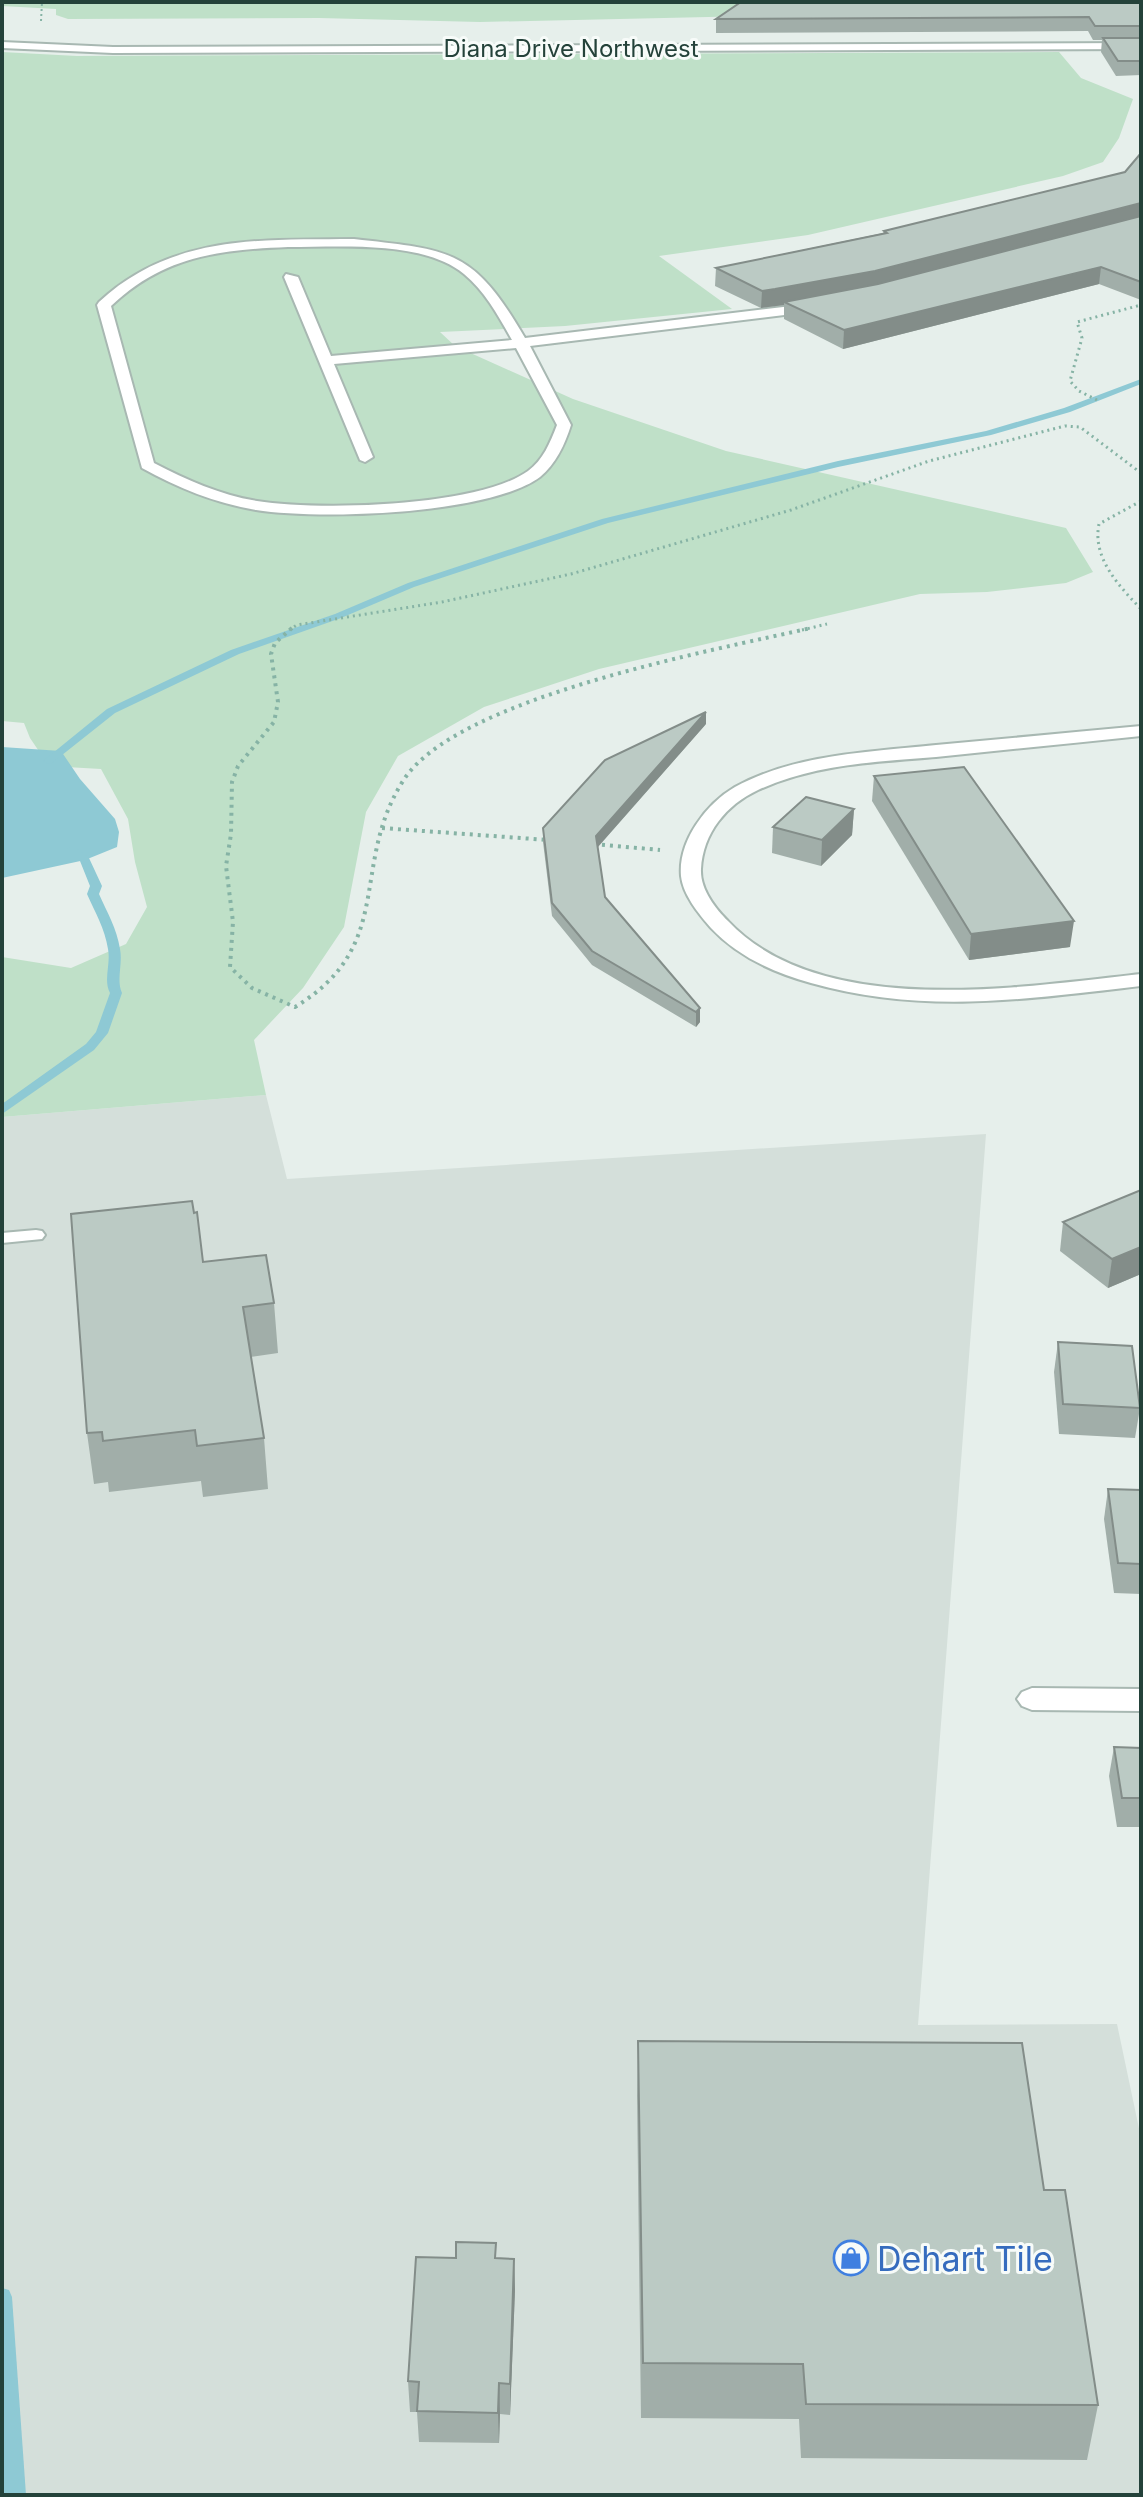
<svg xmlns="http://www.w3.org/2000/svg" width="1143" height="2497" viewBox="0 0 1143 2497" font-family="Inter,sans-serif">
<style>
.built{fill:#d4dfda}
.green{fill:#bfe0c8}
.water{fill:#8ec9d4}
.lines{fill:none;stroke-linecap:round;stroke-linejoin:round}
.stream{fill:#8ec9d4;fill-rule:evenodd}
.service-casing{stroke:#a8b8b2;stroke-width:4}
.minor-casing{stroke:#a8b8b2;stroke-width:4}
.path-far2{stroke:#86b3a5;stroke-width:2;stroke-dasharray:2 3;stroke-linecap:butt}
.path-far1{stroke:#86b3a5;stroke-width:3;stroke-dasharray:2 4;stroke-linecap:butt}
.path{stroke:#86b3a5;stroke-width:4;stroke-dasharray:3 5;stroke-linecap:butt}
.service{fill:#fff;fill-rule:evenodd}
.minor{fill:#fff;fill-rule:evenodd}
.wall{fill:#a1aea9}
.shaded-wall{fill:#838d89}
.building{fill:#bbcac4;stroke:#838d89;stroke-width:2}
.labels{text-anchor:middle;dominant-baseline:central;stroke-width:6;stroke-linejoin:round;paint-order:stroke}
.far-street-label{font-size:24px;fill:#24423a;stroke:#f7fbf9}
.near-shop-label{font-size:34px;fill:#366cbe;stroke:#f7fbf9;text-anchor:start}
</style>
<rect width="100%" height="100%" fill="#e6efeb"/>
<!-- built -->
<path class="built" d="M266,1095L287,1179L986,1134L918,2025L1117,2024L1141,2138V2495H2V1117Z"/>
<!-- green -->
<g class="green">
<path d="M2,2H787L798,15L480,22L319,18L68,19L56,15V9L2,6Z"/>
<path d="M2,52L77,56L1059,52L1081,78L1133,99L1119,138L1103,162L1063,176L808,235L659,256L732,309L565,326L440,332L455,346L573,399L726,451L1066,528L1093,572L1066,583L987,592L920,594L599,669L484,707L398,756L366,812L344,927L303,988L254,1040L266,1095L2,1117V957L71,968L126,944L147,907L135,862L128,819L101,769L49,766L30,738L24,723L2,721Z"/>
</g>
<!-- water -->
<path class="water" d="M2,747L61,751L80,779L115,819L119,832L117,847L85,860L2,878Z"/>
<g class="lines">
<!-- stream -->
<g class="stream">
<path d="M1141,379V384L1070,412L991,435L838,467L608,523L414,587L341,618L239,654L115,713L52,763L48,764L43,761L107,709L231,650L335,614L408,583L602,519L838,461L986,431L1064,408Z"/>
<path d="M73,846L89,858L102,886L99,894C107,912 117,929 120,949C123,964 116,980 122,993L108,1033L94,1050L2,1114V1104L86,1044L96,1032L110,993C103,980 111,964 108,949C105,929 95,912 87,894L90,886L80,861L67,849Z"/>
<path d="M2,2288L9,2290L12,2297L26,2495H4Z"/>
</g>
<!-- service casing -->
<g class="service-casing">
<path id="service" d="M36,1230L42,1231L45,1235L42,1239L2,1243V1233Z"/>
</g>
<!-- minor casing -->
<g class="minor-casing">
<g id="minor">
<path d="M2,42L113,47L1141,43V49L113,53L2,48Z"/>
<path d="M354,239C452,250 473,249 525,338L817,303L824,307L817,311L530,346L571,425C565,444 556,464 540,477C489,515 319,520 256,510C215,503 178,488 142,468L97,305L99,302C172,234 261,240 354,239ZM288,247C340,247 423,240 464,274C485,291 499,317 512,340L331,356L298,277L286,274L284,277L360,460L365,462L373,457L334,364L516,348L557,425C550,443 543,460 528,471C478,507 318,511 257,501C220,495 187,480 154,463L111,306C164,256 218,250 288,247Z"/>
<path d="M1141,726V736C1073,743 1004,750 936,757C876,762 814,764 758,790C726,805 703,833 701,869C700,889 715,908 728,921C821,1020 1021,987 1141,974V986C1027,999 924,1015 811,983C774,973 737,956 711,928C699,914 683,895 681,876C678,841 706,804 735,787C795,754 870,752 936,745C1004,739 1073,732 1141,726Z"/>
<path d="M1032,1688L1141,1689V1711L1032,1710L1022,1706L1017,1699L1022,1692Z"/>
</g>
</g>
<!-- path-far2 -->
<path class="path-far2" d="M41,21L42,2"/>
<!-- path-far1 -->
<g class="path-far1">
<path d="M1097,400L1079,391L1070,381L1082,338L1077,322L1141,305"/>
<path d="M1141,501L1099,524C1092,558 1119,586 1141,609"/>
<path d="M289,630L297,625L442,602L571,574L791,510L929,461L1065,426L1080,427L1141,473"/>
<path d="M802,630L827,624"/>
</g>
<!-- path -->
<g class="path">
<path d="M292,628L275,643L271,654L278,702L274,722L238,766L232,782L231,834L226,866L233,922L230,967L252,988L295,1007C397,945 349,866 403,781C454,698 715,650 811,628"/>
<path d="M382,828L548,840"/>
<path d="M594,844L660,850"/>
</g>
<!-- service -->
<use href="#service" class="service"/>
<!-- minor -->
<use href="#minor" class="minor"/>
</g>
<!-- wall -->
<g class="wall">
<path d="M1141,2V75L1116,76L1101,52L1102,40H1093L1088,31L716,33V19Z"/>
<path d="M1141,153V300L1099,284L843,349L784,319V305L761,308L715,286L716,268L883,233L884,231L1125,172Z"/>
<path d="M706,724L598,847L605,897L700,1008V1022L696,1027L592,965L552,916L543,842V828Z"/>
<path d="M874,776L1070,947L969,960L872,801Z"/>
<path d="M854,809L852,835L821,866L772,853L773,827Z"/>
<path d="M1141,1190V1274L1108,1288L1060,1251L1063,1222Z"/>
<path d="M203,1262L274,1303L278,1353L250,1357L264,1438L268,1489L203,1497L201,1481L109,1492L108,1482L94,1484L87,1433Z"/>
<path d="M1058,1342L1140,1408L1135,1438L1059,1434L1054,1372Z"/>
<path d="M1108,1489L1141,1490V1594L1114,1593L1104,1519Z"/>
<path d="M1114,1747L1141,1748V1827H1117L1109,1776Z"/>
<path d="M638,2041L1044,2190L1098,2405L1087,2460L801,2458L799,2419L641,2418L637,2096Z"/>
<path d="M497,2258L514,2259L515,2290L510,2415L500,2414L499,2443L419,2442L417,2412H410L408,2381Z"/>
</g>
<!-- shaded-wall -->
<g class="shaded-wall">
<path d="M1141,203V219L874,288L784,302V305L761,308L762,291Z"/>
<path d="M1101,267L1099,284L843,349L844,330Z"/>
<path d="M706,712V724L596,849V836Z"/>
<path d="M854,809L852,835L821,866L822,840Z"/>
<path d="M1074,921L1070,947L969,960L971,934Z"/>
<path d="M700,1008V1022L696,1027V1012Z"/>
<path d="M1141,1247V1274L1108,1288L1112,1259Z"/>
<path d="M514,2259L515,2290L510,2415V2384Z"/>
<path d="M499,2383L500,2414L499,2443L498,2413Z"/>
</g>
<!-- building -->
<g class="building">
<path d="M741,2H1141V26H1095L1089,17L716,19Z"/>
<path d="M1103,38H1141V61H1118Z"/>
<path d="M1141,153V203L875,271L775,289L762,291L716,268L887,233L884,231L1125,172Z"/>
<path d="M1141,216V282L1101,267L844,330L784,302L878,284Z"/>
<path d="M706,712L596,836L605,897L700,1008L696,1012L592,951L552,903L543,828L605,760Z"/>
<path d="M964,767L1074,921L971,934L874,776Z"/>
<path d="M806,797L854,809L822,840L773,827Z"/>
<path d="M1141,1190V1247L1112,1259L1063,1222Z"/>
<path d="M192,1201L194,1213L197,1212L203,1262L266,1255L274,1303L243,1307L264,1438L197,1446L195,1430L103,1441L102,1432L87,1433L71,1214Z"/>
<path d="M1058,1342L1132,1346L1140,1408L1063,1404Z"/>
<path d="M1108,1489L1141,1490V1564L1118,1563Z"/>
<path d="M1114,1747L1141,1748V1798H1122Z"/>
<path d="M638,2041L1022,2043L1044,2190H1065L1098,2405L806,2404L803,2364L643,2363Z"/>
<path d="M456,2242L496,2243L495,2258L514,2259L510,2384L499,2383L498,2413L417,2411L419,2382L408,2381L416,2257L456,2258Z"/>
</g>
<!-- icons -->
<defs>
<g id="shop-ring" transform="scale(1.8)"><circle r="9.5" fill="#f7fbf9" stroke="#3f7fe0" stroke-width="1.5"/><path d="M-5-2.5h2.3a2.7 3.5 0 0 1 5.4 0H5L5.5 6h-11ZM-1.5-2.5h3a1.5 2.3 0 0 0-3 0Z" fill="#3f7fe0"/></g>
</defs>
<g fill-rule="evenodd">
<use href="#shop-ring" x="851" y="2258"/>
</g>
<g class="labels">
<!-- far-street labels -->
<g class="far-street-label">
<text x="571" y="48">Diana Drive Northwest</text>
</g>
<!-- near-shop labels -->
<g class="near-shop-label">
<text x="877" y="2258">Dehart Tile</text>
</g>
</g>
<!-- border -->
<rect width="1143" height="2497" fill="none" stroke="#24423a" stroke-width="8"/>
</svg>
